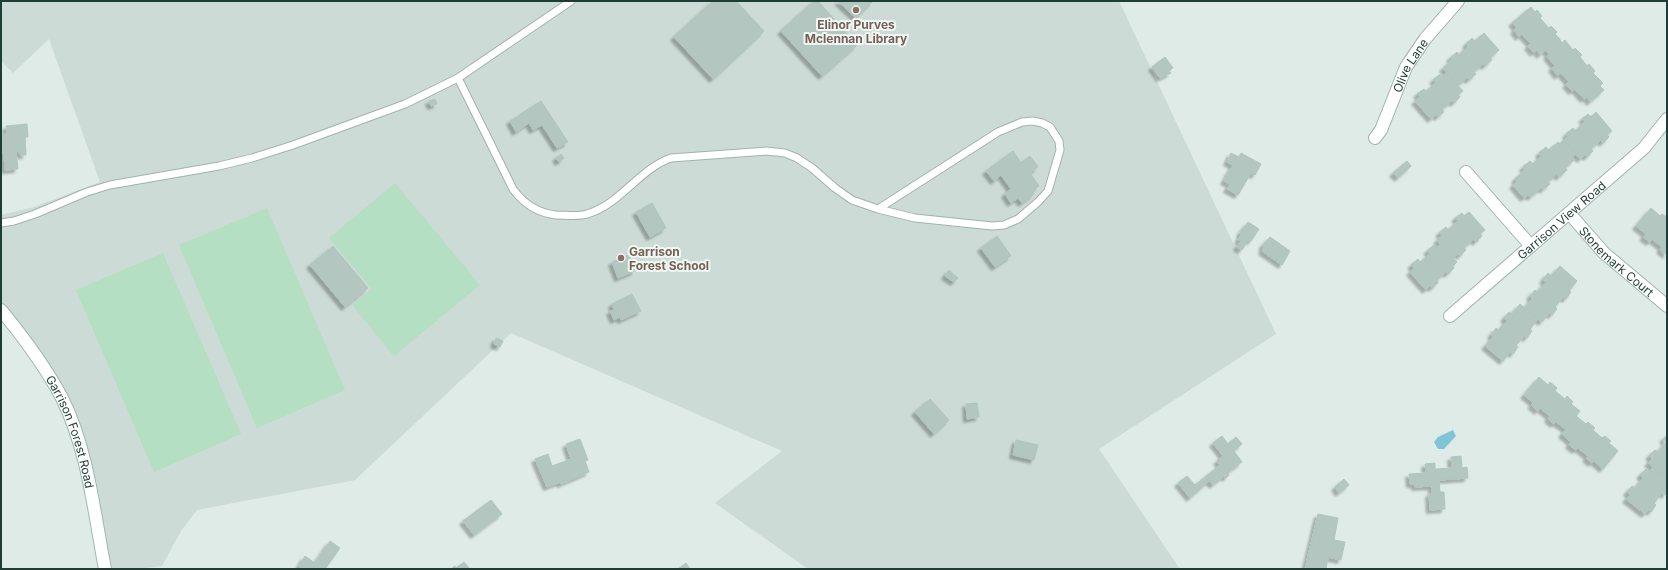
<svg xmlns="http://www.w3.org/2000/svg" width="1668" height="570" viewBox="0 0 1668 570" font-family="Inter,sans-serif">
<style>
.built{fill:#ccdbd5}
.green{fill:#b4dfc2}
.water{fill:#80c4d7}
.building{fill:#b3c6bf;stroke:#b0c5be;filter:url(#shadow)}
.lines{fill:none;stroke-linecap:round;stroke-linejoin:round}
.service-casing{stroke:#a1b3ae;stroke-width:9}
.minor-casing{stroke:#a1b3ae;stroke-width:14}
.secondary-casing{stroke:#9cb8b0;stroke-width:14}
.service{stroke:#fff;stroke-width:7}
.minor{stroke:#fff;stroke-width:12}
.secondary{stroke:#fff;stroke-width:12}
.education-dot{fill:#8d6e63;stroke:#eff8f4;stroke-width:1.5}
.labels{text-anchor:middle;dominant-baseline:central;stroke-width:4;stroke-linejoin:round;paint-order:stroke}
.education-label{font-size:12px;font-weight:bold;fill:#785e54;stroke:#eff8f4}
.street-label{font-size:12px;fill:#1e3d36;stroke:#eff8f4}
</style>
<defs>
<filter id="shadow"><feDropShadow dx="-3.5" dy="3.5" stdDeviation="1" flood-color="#0004"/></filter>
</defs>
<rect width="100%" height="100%" fill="#deebe6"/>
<!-- built -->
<path class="built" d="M1,1H1119L1276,334L1099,449L1180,569H808L715,503L782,451L511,333L355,480L197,510L181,531L162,566L136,569H112L93,478L56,376L43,354L1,301V215L34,207L100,182L49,39L13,73L1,61Z"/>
<!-- green -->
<g class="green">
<path d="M395,183L480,285L394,356L352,305L372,289L329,238Z"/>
<path d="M267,208L345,390L257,428L179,245Z"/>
<path d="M163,253L241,434L154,472L76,290Z"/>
</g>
<!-- water -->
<path class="water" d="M1453,430L1456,436L1444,449H1438L1434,442L1438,437Z"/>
<!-- building -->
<g class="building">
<path d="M713,1H736L764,31L713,79L674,37Z"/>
<path d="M814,1H818L857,45L822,76L781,31Z"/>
<path d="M838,1H873L856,18Z"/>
<path d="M1531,7L1535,12L1537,10L1542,16L1540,18L1549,28L1551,26L1557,32L1555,34L1559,38L1540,55L1537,50L1534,53L1528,46L1531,44L1522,34L1519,37L1514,30L1517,28L1512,23Z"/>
<path d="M1484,33L1499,50L1490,58L1492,60L1485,66L1483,64L1474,72L1476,74L1469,80L1467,78L1458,85L1443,68L1452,60L1450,58L1457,52L1459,55L1468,46L1466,44L1472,38L1475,41Z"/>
<path d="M1559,38L1562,43L1565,40L1573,50L1575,48L1582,55L1580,57L1587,66L1589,64L1595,71L1593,73L1603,83L1600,86L1604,90L1590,102L1587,97L1584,99L1575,89L1572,91L1566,84L1569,82L1561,73L1558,76L1552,68L1555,66L1547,56L1549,54L1545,50Z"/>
<path d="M1165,57L1173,68L1169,71L1171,73L1160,78L1152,67Z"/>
<path d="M1447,73L1463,91L1458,95L1460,97L1454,103L1452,101L1442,109L1444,112L1438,117L1436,115L1431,119L1415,101L1420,97L1417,94L1424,89L1426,91L1436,83L1433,80L1440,74L1442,77Z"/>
<path d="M435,99L437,104L431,106L429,101Z"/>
<path d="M541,101L568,142L557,148L542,125L533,130L529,123L516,132L510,121Z"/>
<path d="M1596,112L1612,131L1607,135L1609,137L1603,143L1601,140L1591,149L1593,151L1587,157L1585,155L1580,159L1564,140L1568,137L1566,134L1573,128L1575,131L1585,122L1582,119L1588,114L1591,117Z"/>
<path d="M27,124L28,137H25L26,155H20L19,151L16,152L18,169L5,170L4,153H1V135L7,134L6,126Z"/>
<path d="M1564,140L1576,154L1572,157L1574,160L1565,168L1567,170L1559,177L1557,174L1548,182L1550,184L1543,190L1541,188L1531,197L1528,195L1524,198L1513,185L1517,181L1515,179L1525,170L1523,167L1530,161L1533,164L1541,156L1539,153L1546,147L1549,150L1558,142L1560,144Z"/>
<path d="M1013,151L1021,163L1030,156L1038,167L1030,173L1039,186L1032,191L1034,194L1022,203L1018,198L1011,203L1005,194L1011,189L1001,175L994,181L986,171Z"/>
<path d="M1231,153L1239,157L1241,153L1261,164L1255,175L1251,173L1238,195L1227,189L1230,184L1224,181L1233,165L1227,162Z"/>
<path d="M561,154L564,158L559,162L556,158Z"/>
<path d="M1407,161L1411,166L1398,178L1393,173Z"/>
<path d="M652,203L666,228L650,237L636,212Z"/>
<path d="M1651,208L1660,216L1662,214L1667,217V255L1660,250L1662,247L1652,239L1650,242L1643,237L1646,234L1636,226Z"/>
<path d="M1469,212L1485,230L1480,234L1482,236L1476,242L1474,239L1464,248L1466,250L1460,256L1458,254L1453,258L1437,240L1442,236L1439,233L1446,227L1448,230L1458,221L1455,218L1462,213L1464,216Z"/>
<path d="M1248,222L1259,229L1251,241L1248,240L1242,250L1237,247L1241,241L1238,240L1241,235L1240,233Z"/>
<path d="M997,236L1011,256L995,267L981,248Z"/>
<path d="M1270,237L1290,251L1282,265L1262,251L1264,247L1262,246Z"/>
<path d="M1441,244L1457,262L1453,266L1454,268L1448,274L1446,272L1437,280L1438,283L1432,288L1430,286L1426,290L1410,272L1414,268L1411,265L1418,259L1420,262L1430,254L1427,251L1434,245L1436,248Z"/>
<path d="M333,246L368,288L345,307L310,265Z"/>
<path d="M629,255L635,271L618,278L612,262Z"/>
<path d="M1560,266L1577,281L1569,291L1571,292L1566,299L1563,297L1555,307L1557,309L1552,315L1549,313L1542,322L1524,308L1532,299L1530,296L1535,290L1537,292L1546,282L1543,280L1548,273L1551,276Z"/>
<path d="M949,270L958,278L954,282L945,276Z"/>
<path d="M632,294L641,311L621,320L620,317L614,320L610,311L614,310L612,304Z"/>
<path d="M1520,304L1538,319L1530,329L1532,331L1527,338L1524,336L1516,345L1518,347L1513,354L1510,352L1503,361L1485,346L1493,337L1491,335L1496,328L1498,330L1507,321L1504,318L1509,312L1512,314Z"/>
<path d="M496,338L503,341L500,347L494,344Z"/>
<path d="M1539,377L1548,385L1550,382L1557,388L1555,391L1565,399L1567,396L1573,402L1571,404L1580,411L1566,429L1556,422L1554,424L1548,419L1550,416L1540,408L1538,411L1531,405L1534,403L1524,395Z"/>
<path d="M930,399L949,420L934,434L915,412Z"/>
<path d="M977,403L979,417L967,419L966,404Z"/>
<path d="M1576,416L1586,424L1588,422L1595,428L1593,430L1602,438L1605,436L1611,441L1609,443L1618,451L1603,469L1594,461L1592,463L1586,458L1588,456L1578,448L1576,450L1569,445L1571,442L1562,434Z"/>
<path d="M1667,435V478L1648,463L1652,459L1649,456L1655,450L1658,452L1666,442L1663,439Z"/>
<path d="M1222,436L1228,444L1236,437L1242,444L1234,451L1242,462L1227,473L1229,475L1226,478L1224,476L1213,485L1209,481L1190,498L1178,483L1187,476L1195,485L1220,465L1217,461L1223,456L1213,443Z"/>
<path d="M580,439L588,460L585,461L589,472L561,484L560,482L547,487L535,459L548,454L552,466L571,459L566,444Z"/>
<path d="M1016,440L1038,445L1034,460L1013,455Z"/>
<path d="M1461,456L1462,468L1467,467L1468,478L1439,480L1440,492H1444L1445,509L1430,510L1429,494L1432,493V486L1415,487V484H1410L1409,474L1426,473L1425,464L1435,463V469L1452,468L1451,457Z"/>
<path d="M1653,467L1667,478V492L1665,495L1662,493L1654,503L1656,505L1651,512L1649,510L1645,514L1626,499L1630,495L1627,492L1632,486L1635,488L1643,478L1640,475L1646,469L1649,471Z"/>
<path d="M1344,479L1349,485L1339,493L1335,487Z"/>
<path d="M491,500L502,514L474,535L463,521Z"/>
<path d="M1318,514L1338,518L1334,540L1345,542L1341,560L1328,557L1326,569H1305Z"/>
<path d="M330,541L340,548L325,569H299L300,567L299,566L305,556L315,563Z"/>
<path d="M464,562L470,569H451L455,566L456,568Z"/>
<path d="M686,563L690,569H678Z"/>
</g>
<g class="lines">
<!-- service casing -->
<g class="service-casing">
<g id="service">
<path d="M458,78L513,189C523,203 538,213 556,215C566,215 578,217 587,214C620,205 639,169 671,158L766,151L785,153L797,158L812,168L835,188L852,200L878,209L998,132L1022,122L1033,121L1042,123L1050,127L1059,141L1060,150L1048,191L1038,202L1018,219L1004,225L992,226L915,218L878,209"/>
<path d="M1,223L14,221L35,214L87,192L110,185L219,166L252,158L293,145L405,104L458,78L571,1"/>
</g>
</g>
<!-- minor casing -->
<g class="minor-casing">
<g id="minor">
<path id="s1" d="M1375,138L1381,130L1406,67L1425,39L1458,1"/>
<path d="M1466,172L1531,246"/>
<path id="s2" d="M1569,213L1604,253L1667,306"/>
<path id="s3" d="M1450,316L1644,148L1667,119"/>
</g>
</g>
<!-- secondary casing -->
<g class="secondary-casing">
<g id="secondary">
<path id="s4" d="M1,310C24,338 45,366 62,398C88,450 94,512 105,569"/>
</g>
</g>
<!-- service -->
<use href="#service" class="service"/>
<!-- minor -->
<use href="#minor" class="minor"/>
<!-- secondary -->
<use href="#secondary" class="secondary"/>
</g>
<!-- markers -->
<g class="education-dot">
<circle cx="856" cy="10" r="4"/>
<circle cx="621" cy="258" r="4"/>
</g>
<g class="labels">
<!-- education labels -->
<g class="education-label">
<text x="856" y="24">Elinor Purves<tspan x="856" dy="14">Mclennan Library</tspan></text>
<text x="629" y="251" text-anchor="start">Garrison<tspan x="629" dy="14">Forest School</tspan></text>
</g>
<!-- street labels -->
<g class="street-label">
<text stroke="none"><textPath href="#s1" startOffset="81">Olive Lane</textPath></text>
<text stroke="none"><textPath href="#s3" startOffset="147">Garrison View Road</textPath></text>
<text stroke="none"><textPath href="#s2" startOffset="68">Stonemark Court</textPath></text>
<text stroke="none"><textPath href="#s4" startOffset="142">Garrison Forest Road</textPath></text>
</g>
</g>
<!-- border -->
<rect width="1668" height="570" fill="none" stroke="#1e3d36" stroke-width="4"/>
</svg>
